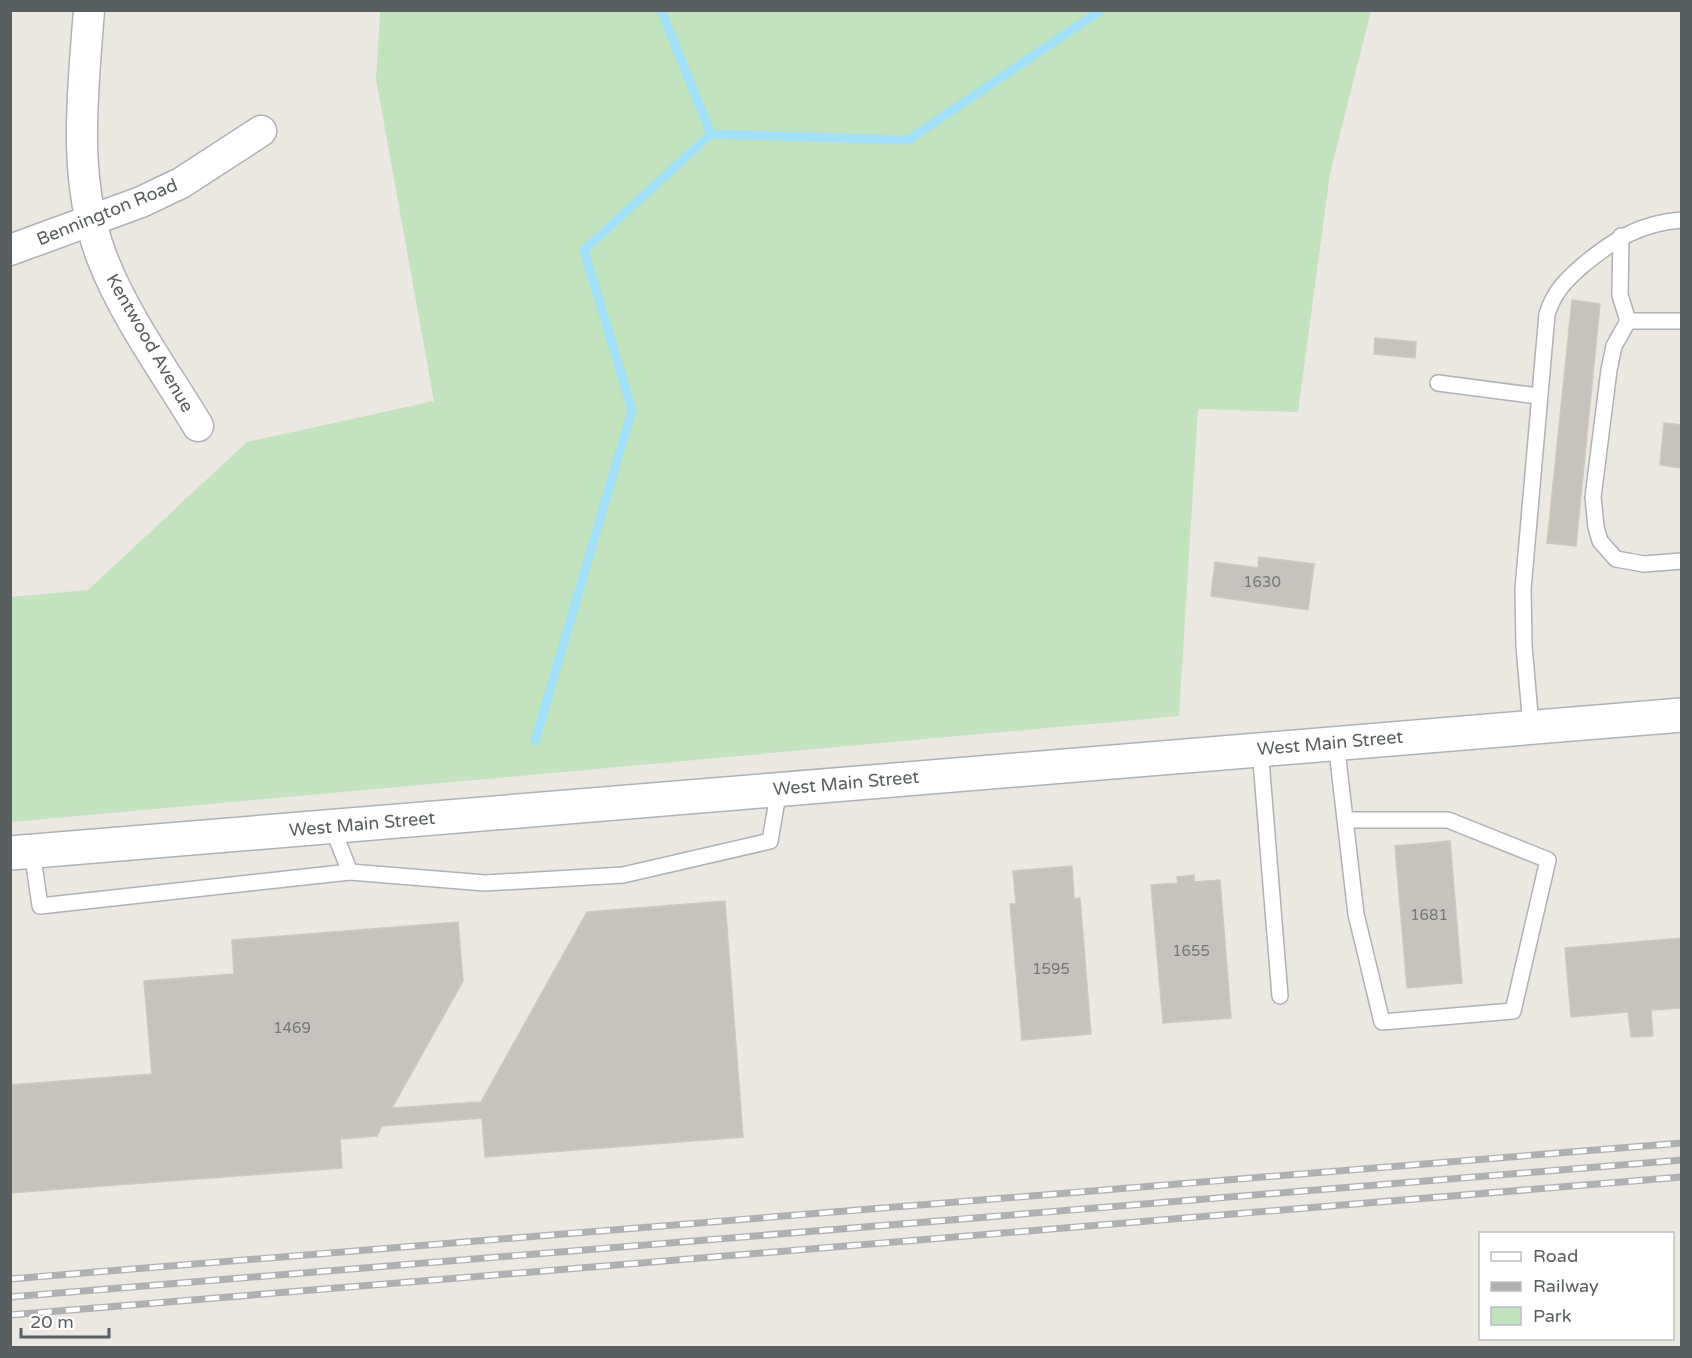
<svg xmlns="http://www.w3.org/2000/svg" width="1692" height="1358" viewBox="0 0 1692 1358" font-family="'Varela Round',sans-serif">
<style>
.green{fill:#c3e2be}
.lines{fill:none;stroke-linecap:round;stroke-linejoin:round}
.stream{stroke:#a3e0f9;stroke-width:9}
.building{fill:#c6c2bd;stroke:#cfc8bf;stroke-width:1.5}
.lane-casing{stroke:#aeb2b6;stroke-width:18}
.street-casing{stroke:#aeb2b6;stroke-width:33}
.secondary-casing{stroke:#adb2b6;stroke-width:36}
.lane{stroke:#fff;stroke-width:15}
.street{stroke:#fff;stroke-width:30}
.secondary{stroke:#fff;stroke-width:33}
.rail-casing{stroke:#afb0b1;stroke-width:7}
.rail{stroke:#fff;stroke-width:4.5;stroke-dasharray:14;stroke-linecap:butt}
.labels{text-anchor:middle;dominant-baseline:central;stroke-width:6;stroke-linejoin:round;paint-order:stroke}
.number-label{font-size:15px;fill:#747778}
.street-label{font-size:18px;fill:#595e61;stroke:#fff}
</style>
<rect width="100%" height="100%" fill="#ebe7e1"/>
<!-- green -->
<path class="green" d="M380,11H1371L1330,173L1298,412L1198,409L1179,716L11,822V597L88,590L247,442L434,401L376,79Z"/>
<g class="lines">
<!-- stream -->
<g class="stream">
<path d="M661,10L711,134"/>
<path d="M535,741L632,410L584,250L711,134L908,140L1101,10"/>
</g>
</g>
<!-- building -->
<g class="building">
<path d="M1572,300L1600,304L1576,546L1547,543Z"/>
<path d="M1375,338L1416,342L1415,358L1374,354Z"/>
<path d="M1664,423L1682,425V468L1660,465Z"/>
<path d="M1259,557L1314,564L1308,610L1211,596L1215,562L1258,568Z"/>
<path d="M1450,841L1462,983L1407,988L1395,846Z"/>
<path d="M1072,866L1074,899L1080,898L1091,1034L1022,1040L1010,904H1016L1013,871Z"/>
<path d="M1194,875V882L1220,880L1231,1018L1163,1023L1151,885L1178,883L1177,877Z"/>
<path d="M725,901L743,1137L485,1157L482,1118L382,1126L377,1136L340,1139L342,1168L10,1193V1085L152,1074L144,981L234,974L232,940L458,922L463,981L392,1108L481,1102L587,912Z"/>
<path d="M1682,938V1008L1651,1010L1653,1036L1631,1037L1628,1012L1571,1017L1565,948Z"/>
</g>
<g class="lines">
<!-- lane casing -->
<g class="lane-casing">
<g id="lane">
<path d="M1621,236L1620,295L1628,321"/>
<path d="M1628,321L1614,346L1609,370L1593,497L1596,527L1600,541L1616,559L1644,564L1682,561"/>
<path d="M1628,321H1682"/>
<path d="M1438,383L1538,396"/>
<path d="M1531,726L1524,646L1523,589L1547,314C1554,292 1565,281 1582,266C1613,240 1640,223 1682,220"/>
<path d="M1336,742L1356,914L1382,1022L1513,1011L1548,860L1448,820H1345"/>
<path d="M1260,748L1280,996"/>
<path d="M332,827L350,872L485,883L623,875L770,841L779,789"/>
<path d="M32,851L40,906L350,872"/>
</g>
</g>
<!-- street casing -->
<g class="street-casing">
<g id="street">
<path d="M89,10C83,92 72,176 101,255C124,316 165,371 198,426"/>
<path d="M10,250L141,202L181,183L261,131"/>
</g>
</g>
<!-- secondary casing -->
<g class="secondary-casing">
<path id="secondary" d="M10,853L1682,715"/>
</g>
<!-- lane -->
<use href="#lane" class="lane"/>
<!-- street -->
<use href="#street" class="street"/>
<!-- secondary -->
<use href="#secondary" class="secondary"/>
<!-- rail casing -->
<g class="rail-casing">
<g id="rail">
<path d="M10,1279L1682,1143"/>
<path d="M10,1297L1682,1160"/>
<path d="M10,1315L1682,1177"/>
</g>
</g>
<!-- rail -->
<use href="#rail" class="rail"/>
</g>
<g class="labels">
<!-- number labels -->
<g class="number-label">
<text x="1262" y="582">1630</text>
<text x="1429" y="915">1681</text>
<text x="1191" y="951">1655</text>
<text x="1051" y="969">1595</text>
<text x="292" y="1028">1469</text>
</g>
<!-- street labels -->
<g class="street-label">
<text transform="translate(107 212) rotate(-22)">Bennington Road</text>
<text transform="translate(150 343) rotate(60)">Kentwood Avenue</text>
<text transform="translate(1330 743) rotate(-5)">West Main Street</text>
<text transform="translate(846 783) rotate(-5)">West Main Street</text>
<text transform="translate(362 824) rotate(-5)">West Main Street</text>
</g>
</g>
<!-- border -->
<rect width="1692" height="1358" fill="none" stroke="#595e61" stroke-width="24"/>
<!-- legend -->
<rect x="1479" y="1232" width="195" height="108" fill="#ffffff" stroke="#bdbfc0" stroke-width="1.5"/>
<rect x="1491" y="1252" width="30" height="9" fill="#ffffff" stroke="#bdbfc0" stroke-width="1.5"/>
<text x="1533" y="1262" font-size="18" fill="#595e61">Road</text>
<rect x="1491" y="1282" width="30" height="9" fill="#afb0b1" stroke="#bdbfc0" stroke-width="1.5"/>
<text x="1533" y="1292" font-size="18" fill="#595e61">Railway</text>
<rect x="1491" y="1307" width="30" height="18" fill="#c3e2be" stroke="#bdbfc0" stroke-width="1.5"/>
<text x="1533" y="1322" font-size="18" fill="#595e61">Park</text>
<!-- scale -->
<path d="M21 1328v9h88v-9" fill="none" stroke="#595e61" stroke-width="3"/>
<text x="30" y="1328" font-size="18" fill="#595e61" stroke="#ffffff" stroke-width="4.5" paint-order="stroke">20 m</text>
</svg>
